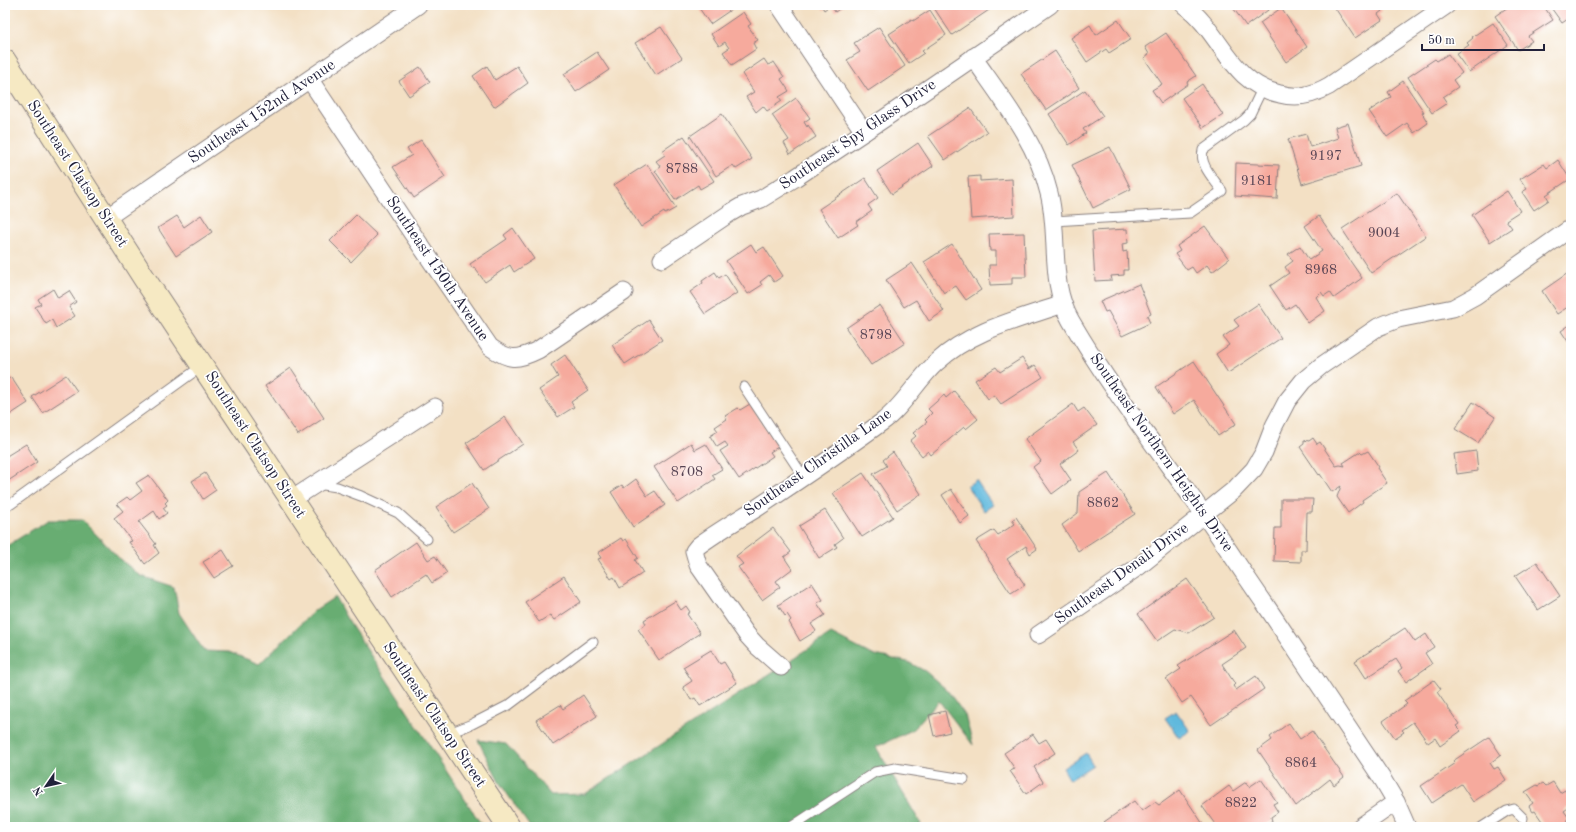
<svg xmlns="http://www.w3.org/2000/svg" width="1576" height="832" viewBox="0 0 1576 832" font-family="'Old Standard TT',serif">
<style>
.forest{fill:#68ad72;stroke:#456856}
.water{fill:#60b9dd;stroke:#416e8c}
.building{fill:#f6aa9d}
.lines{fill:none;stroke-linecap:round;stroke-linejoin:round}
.lane-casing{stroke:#8a8180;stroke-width:11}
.street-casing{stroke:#8a8180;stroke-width:19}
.secondary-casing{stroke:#8a8180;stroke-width:24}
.lane{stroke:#fff;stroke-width:9}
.street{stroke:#fff;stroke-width:17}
.secondary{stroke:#f6e9c3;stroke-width:22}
.labels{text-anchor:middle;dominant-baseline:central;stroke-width:3.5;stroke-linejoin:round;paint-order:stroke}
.number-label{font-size:14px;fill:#574454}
.street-label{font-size:16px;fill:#22223b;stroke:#fff}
</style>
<rect width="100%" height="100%" fill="#fff"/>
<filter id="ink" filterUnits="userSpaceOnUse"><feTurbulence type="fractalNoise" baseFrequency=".025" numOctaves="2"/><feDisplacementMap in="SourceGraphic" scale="8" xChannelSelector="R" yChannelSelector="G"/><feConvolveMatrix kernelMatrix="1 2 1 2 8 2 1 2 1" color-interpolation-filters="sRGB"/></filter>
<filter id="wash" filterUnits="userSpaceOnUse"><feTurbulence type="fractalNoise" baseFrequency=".012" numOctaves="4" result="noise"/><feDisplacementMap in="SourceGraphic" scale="16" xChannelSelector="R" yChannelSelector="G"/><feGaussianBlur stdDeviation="0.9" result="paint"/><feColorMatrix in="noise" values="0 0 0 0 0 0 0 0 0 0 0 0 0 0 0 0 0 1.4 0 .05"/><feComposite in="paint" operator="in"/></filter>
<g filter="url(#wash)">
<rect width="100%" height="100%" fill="#f3e0c4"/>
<!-- forest -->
<g class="forest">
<path d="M48,520H82L121,560L141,576L174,587L179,613L204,651L229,652L259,664L315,610L335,597L347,619L483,827H5V547Z"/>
<path d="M831,634L870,654L908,662L925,671L947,690L965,715L973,745L939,701L912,730L876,747L921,824L916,827H530L499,782L478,740L506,744L551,795L585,794Z"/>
</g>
<!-- water -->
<g class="water">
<path d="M976,480L993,505L984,511L967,486Z"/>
<path d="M1176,711L1190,731L1179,738L1165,718Z"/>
<path d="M1086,753L1093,765L1070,780L1063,768Z"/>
</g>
<g id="blocks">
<!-- building -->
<g class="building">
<path d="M697,5H734L735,7L710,24Z"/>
<path d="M821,5H845L835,12L831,5L824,10Z"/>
<path d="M939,5H990L992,8L952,35L934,8Z"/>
<path d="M1231,5H1275L1246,26Z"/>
<path d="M1333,5H1378L1382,11L1378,14L1382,20L1355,38Z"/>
<path d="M1511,5H1514L1516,8L1521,5H1543L1553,20L1528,36L1532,41L1518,50L1495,16Z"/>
<path d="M1549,5H1571V17L1562,23Z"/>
<path d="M1281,8L1307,47L1286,62L1260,23Z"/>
<path d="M930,10L946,35L922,51L924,53L909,63L889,34L912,19L913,21Z"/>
<path d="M743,12L751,24L748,26L758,40L753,43L756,49L732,65L723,52L729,48L725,42L719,46L711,34Z"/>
<path d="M1118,20L1131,39L1109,53L1106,49L1087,62L1071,38L1090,25L1096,35Z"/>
<path d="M1493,23L1508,45L1469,72L1456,54L1469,45L1467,43L1473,38L1472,37Z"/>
<path d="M661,27L682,58L656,75L635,43Z"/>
<path d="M879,27L905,66L868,91L847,60L860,52L854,43Z"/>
<path d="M1166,33L1196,76L1187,82L1188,84L1161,103L1152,90L1162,84L1144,58L1149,54L1145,47Z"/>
<path d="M1055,51L1079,88L1046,110L1021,74Z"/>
<path d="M597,52L609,70L576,92L564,74Z"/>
<path d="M1448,54L1462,73L1453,80L1458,87L1443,97L1447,103L1432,113L1408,77L1435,59L1437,61Z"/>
<path d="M764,59L768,65L774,62L784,77L781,79L789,91L779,97L782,101L767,111L763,106L756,112L746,97L754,92L742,74Z"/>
<path d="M487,66L495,80L517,66L528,83L494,107L473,76Z"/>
<path d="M420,67L430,82L409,96L399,81Z"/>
<path d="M1403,81L1424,112L1422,113L1428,123L1414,133L1407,123L1387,137L1369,111L1391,97L1388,92Z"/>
<path d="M1202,84L1223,115L1203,128L1182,98Z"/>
<path d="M1085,90L1103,116L1083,129L1086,133L1069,145L1049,114Z"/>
<path d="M796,98L810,118L804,122L807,127L808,125L816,137L790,154L784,143L789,140L772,115Z"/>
<path d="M970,108L987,132L945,160L928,136Z"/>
<path d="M722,114L752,159L736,169L733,165L716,176L690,136Z"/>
<path d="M1348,123L1361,166L1302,184L1288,139L1306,134L1310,147L1338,138L1335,127Z"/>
<path d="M684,136L714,181L700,189L698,185L675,200L655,171L661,167L656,161L665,155L662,151Z"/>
<path d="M421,140L445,177L414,198L393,167L412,155L407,149Z"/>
<path d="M918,143L933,166L892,194L877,171Z"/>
<path d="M1110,147L1131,189L1093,208L1072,165Z"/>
<path d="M1558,160L1570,179L1546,195L1549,200L1534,210L1522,192L1527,189L1520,179L1544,164L1547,168Z"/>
<path d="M1236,163L1279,165L1277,199L1235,196Z"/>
<path d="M647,164L676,208L665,214L664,212L641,227L614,185Z"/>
<path d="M980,176V181L1012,179L1014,216L971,219L968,177Z"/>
<path d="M865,178L878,198L868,205L872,211L856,222L858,225L838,238L819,209Z"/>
<path d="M1507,191L1520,211L1506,220L1512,228L1490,242L1472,215Z"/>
<path d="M1397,193L1426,236L1371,273L1342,229Z"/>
<path d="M201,215L212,232L176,256L158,228L177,216L184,227Z"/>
<path d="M356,215L377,235L351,262L330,241Z"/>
<path d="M1319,216L1362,278L1334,298L1330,292L1324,296L1321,292L1316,297L1325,311L1308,323L1295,304L1286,310L1270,286L1289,273L1285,267L1293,261L1288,254L1300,246L1309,260L1322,251L1305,226Z"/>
<path d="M1205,226L1229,259L1212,272L1207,265L1196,273L1192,267L1187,270L1175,254L1180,251L1177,246Z"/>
<path d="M513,228L534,259L514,272L510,265L485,282L474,267L472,268L470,264L507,239L504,235Z"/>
<path d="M1127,229L1128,243L1122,244L1123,252L1127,251L1128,270H1124V275L1111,276L1112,280L1095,281L1092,231Z"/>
<path d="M1024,233L1026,277H1012V284L990,285L989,265H996V251H990L989,234Z"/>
<path d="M751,244L756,252L764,247L783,276L774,282L769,275L760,282L762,285L748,294L726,261Z"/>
<path d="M952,244L981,290L966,300L956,286L944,293L924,262Z"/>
<path d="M912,263L944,311L929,321L916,300L904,307L886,280Z"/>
<path d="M715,272L719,278L725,274L737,293L705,314L690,292L703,283L702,281Z"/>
<path d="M1568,273L1571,277V305L1557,314L1542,291Z"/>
<path d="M1139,284L1151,314L1147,316L1150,323L1122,336L1108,311L1105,312L1100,301Z"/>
<path d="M53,289L58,298L69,291L76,302L69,307L75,316L56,328L52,320L46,324L35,307L41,304L38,299Z"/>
<path d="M1258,304L1281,338L1228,373L1216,354L1229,345L1223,337L1239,326L1234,320Z"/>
<path d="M880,305L905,343L871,365L846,328Z"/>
<path d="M649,320L662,340L625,364L612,345Z"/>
<path d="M1571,324V346L1561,331Z"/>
<path d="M565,355L588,390L571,402L574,407L558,417L539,390L558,377L551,365Z"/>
<path d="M1022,358L1029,369L1035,365L1043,377L1001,404L994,395L988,399L975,380L996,367L1000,372Z"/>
<path d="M1194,361L1236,424L1218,436L1194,400L1173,414L1156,387Z"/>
<path d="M291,368L324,418L298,435L265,386Z"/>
<path d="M66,375L77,391L43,413L32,397Z"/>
<path d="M11,377L28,403L5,418V382Z"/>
<path d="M954,391L978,419L966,429L964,427L931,455L928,451L922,456L910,441L916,436L913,433L927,422L925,420L932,413L928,409L944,395L946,398Z"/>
<path d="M1473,402L1495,417L1478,443L1455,429Z"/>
<path d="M750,404L778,447L770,452L773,456L739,479L720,451L728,446L725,442L717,447L710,436L718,431L715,427L727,419L725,416L738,408L740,410Z"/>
<path d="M1073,404L1078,412L1084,408L1097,425L1073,442L1079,450L1060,464L1071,480L1052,494L1033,467L1041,461L1025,439Z"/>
<path d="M505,417L523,444L484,470L466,443Z"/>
<path d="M1313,438L1317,444L1320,442L1336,466L1340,465L1345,466L1343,463L1360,452L1362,454L1368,451L1379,467L1377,468L1387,483L1362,500L1363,502L1348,513L1337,497L1341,486L1332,492L1320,474L1319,475L1300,447L1304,444V440L1309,441Z"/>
<path d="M691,443L695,450L706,444L722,469L712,475L715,479L678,503L654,467Z"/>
<path d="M26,444L37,462L8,481L5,477V457Z"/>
<path d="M1476,451L1478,471L1457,474L1454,454Z"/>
<path d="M893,452L921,494L897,510L873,474L887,466L883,460Z"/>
<path d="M205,473L216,490L203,499L192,481Z"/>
<path d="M863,473L893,517L862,537L833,493Z"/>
<path d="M1108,473L1135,514L1078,551L1062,525L1078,513L1079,492Z"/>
<path d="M149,475L168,500L165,503L167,505L163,508L167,513L159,519L154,511L139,522L156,544L154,545L159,553L145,564L129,542L132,541L114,518L123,511L117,504L127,497L130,500L142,491L136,483Z"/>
<path d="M636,479L647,496L655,491L665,505L633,527L611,492L622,485L624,488Z"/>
<path d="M472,483L489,509L453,532L436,507Z"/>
<path d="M951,489L969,516L960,523L942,495Z"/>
<path d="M1281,499H1313L1312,512H1307L1306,550H1301V562L1274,561L1275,528H1281Z"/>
<path d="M825,510L843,538L835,544L837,547L819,558L799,526Z"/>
<path d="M1016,517L1037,549L1030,554L1026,546L1007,559L1025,585L1011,594L976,541L994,530L998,535L1015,524L1012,520Z"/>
<path d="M773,528L791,552L784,557L792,569L776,581L780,587L762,600L738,567L743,564L736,556Z"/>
<path d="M621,538L623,541L626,539L638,558L635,560L643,573L620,588L614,577L611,579L598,559L601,558L598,553Z"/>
<path d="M416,542L428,560L435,556L447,573L432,583L426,574L392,597L375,570Z"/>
<path d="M223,550L233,566L214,578L203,562Z"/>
<path d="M1537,562L1560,596L1538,610L1515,576Z"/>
<path d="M564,576L581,602L554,620L550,615L539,622L525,602Z"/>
<path d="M1187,579L1214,617L1189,633L1175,629L1157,641L1138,614Z"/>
<path d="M812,583L823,600L817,603L825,615L811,624L816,631L800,641L789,622L791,620L787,614L785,616L778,605Z"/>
<path d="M675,601L681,610L686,606L690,612L687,614L700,633L659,660L638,629L646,624L644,620Z"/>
<path d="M1405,628L1415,642L1426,634L1434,647L1425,653L1432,664L1406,682L1398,671L1402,668L1396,659L1366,678L1355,661Z"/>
<path d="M1234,630L1246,648L1222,664L1235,684L1233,686L1236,690L1256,676L1264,689L1211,725L1191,697L1182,703L1166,679L1181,669L1178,666Z"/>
<path d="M711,650L720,664L724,662L737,683L700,706L695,698L691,700L683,687L692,681L683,667Z"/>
<path d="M1434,680L1441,689L1437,692L1459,724L1456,726L1461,731L1440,746L1435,738L1428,743L1413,722L1402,730L1404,732L1395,738L1383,721L1407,704L1404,701Z"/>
<path d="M583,695L597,716L553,745L536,720L560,705L563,709Z"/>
<path d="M945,711L950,732L934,736L929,715Z"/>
<path d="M1289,723L1300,739L1312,731L1344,777L1334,785L1330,779L1296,806L1258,750L1272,740L1270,737Z"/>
<path d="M1033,734L1039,743L1046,739L1055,753L1034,767L1043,782L1026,794L1010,771L1015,769L1004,753Z"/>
<path d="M1489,737L1501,755L1490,763L1494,769L1498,767L1506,780L1473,802L1461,784L1432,803L1421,786L1455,763L1453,761Z"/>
<path d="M1261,779L1277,802L1273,804L1278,812L1271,817L1272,821L1265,825L1266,827H1231L1230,825L1227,827H1217L1202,806L1229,786L1233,791L1246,782L1249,787Z"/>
<path d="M1553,782L1560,793L1565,790L1571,800V806L1564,811L1569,818L1567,819L1571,827H1546L1535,811L1533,812L1529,806L1533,803L1525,792L1537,785L1538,786L1543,783L1546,786Z"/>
<path d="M1180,790L1205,827H1108L1104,822L1134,801L1142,811L1155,802L1159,805Z"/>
</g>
</g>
</g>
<g filter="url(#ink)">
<use href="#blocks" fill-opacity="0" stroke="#8a8180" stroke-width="1"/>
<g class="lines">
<!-- lane casing -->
<g class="lane-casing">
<g id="lane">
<path d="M1053,221L1190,213L1222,191C1214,179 1199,165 1203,150L1244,120L1250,114L1262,89"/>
<path d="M744,387L803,476"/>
<path d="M317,484L337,487L361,496L398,513L427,539"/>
<path d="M11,504L202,366"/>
<path d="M447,734L472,724L509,705L593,642"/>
<path d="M791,827L875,772L895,768L964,779"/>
<path d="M1482,827L1507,811L1514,809L1523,818"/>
</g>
</g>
<!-- street casing -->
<g class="street-casing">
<g id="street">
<path d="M779,5L864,132"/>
<path d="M1184,5C1222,32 1229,83 1280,94C1298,99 1313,95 1329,86L1447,5"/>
<path d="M973,57C1002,99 1037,142 1049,193C1060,235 1048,282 1071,321C1110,388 1158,450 1203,513C1224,543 1244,574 1265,604C1304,663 1344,721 1383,780L1396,802L1407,827"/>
<path d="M310,80L412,233L490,347C509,360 516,361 538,350L624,292"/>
<path d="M106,218L418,5"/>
<path d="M662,259L730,213L742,206L761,199L795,178L885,118L1050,5"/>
<path d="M291,500L435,407"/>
<path d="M1038,635L1138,567L1234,490L1254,469L1264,452L1274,426L1287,401L1303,381L1321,366L1378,327L1398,319L1453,308L1475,296L1571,228"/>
<path d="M781,667L757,646L747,635L698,565L694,551L698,546C717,532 737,520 757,508C799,480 841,452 882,422C902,408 918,379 937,362C971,330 1020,319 1063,304"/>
<path d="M1360,827L1396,802"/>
</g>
</g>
<!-- secondary casing -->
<g class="secondary-casing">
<path id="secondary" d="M5,61L144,278L509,827"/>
</g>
<!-- lane -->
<use href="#lane" class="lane"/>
<!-- street -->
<use href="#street" class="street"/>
<!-- secondary -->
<use href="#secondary" class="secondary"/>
</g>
</g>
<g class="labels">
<!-- number labels -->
<g class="number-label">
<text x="1326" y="156">9197</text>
<text x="682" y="169">8788</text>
<text x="1257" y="181">9181</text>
<text x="1384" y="233">9004</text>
<text x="1321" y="270">8968</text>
<text x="876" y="335">8798</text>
<text x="687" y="472">8708</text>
<text x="1103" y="503">8862</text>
<text x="1301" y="763">8864</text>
<text x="1241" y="803">8822</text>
</g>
<!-- street labels -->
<g class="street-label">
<text transform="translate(262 112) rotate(-34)">Southeast 152nd Avenue</text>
<text transform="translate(858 135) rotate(-34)">Southeast Spy Glass Drive</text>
<text transform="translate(77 174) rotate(57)">Southeast Clatsop Street</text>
<text transform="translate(437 269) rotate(56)">Southeast 150th Avenue</text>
<text transform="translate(255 445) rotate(57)">Southeast Clatsop Street</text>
<text transform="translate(1161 453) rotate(55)">Southeast Northern Heights Drive</text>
<text transform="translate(818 463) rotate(-35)">Southeast Christilla Lane</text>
<text transform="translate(1122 574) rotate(-36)">Southeast Denali Drive</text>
<text transform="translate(434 715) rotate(56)">Southeast Clatsop Street</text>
</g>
</g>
<!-- margin -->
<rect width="1576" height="832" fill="none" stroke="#fff" stroke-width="20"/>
<!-- north arrow -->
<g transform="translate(46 786) rotate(236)" stroke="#ffffff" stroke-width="3" paint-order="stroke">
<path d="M0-3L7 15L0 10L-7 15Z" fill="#22223b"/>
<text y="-6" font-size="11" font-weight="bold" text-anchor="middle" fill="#22223b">N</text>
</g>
<!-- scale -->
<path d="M1422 44v6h122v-6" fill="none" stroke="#22223b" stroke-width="2"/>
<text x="1428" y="44" font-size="12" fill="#22223b" stroke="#ffffff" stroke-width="3" paint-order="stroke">50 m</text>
</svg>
